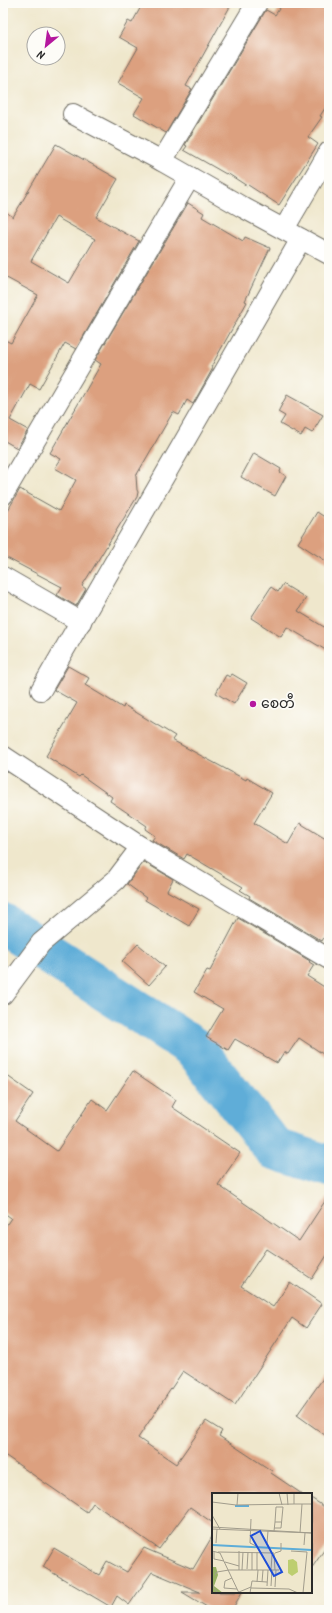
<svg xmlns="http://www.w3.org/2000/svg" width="332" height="1613" viewBox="0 0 332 1613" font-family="Kalam,'Noto Sans Myanmar',sans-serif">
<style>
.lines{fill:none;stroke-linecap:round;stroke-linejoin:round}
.river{stroke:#5eadd8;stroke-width:42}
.building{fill:#dca07f;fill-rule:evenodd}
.minor-casing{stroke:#706d63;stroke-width:22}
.minor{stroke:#fff;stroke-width:20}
.poi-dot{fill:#b5179e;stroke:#fdfcf7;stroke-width:1.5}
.labels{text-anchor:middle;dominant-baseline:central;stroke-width:3.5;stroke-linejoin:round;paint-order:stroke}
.poi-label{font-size:14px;fill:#2b2b2b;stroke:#fdfcf7;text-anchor:start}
.inset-river{fill:none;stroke:#5eadd8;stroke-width:2}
.inset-road{fill:none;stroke:#a19c8c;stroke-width:1}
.view{fill:#1d4ed8;fill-opacity:0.15;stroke:#1d4ed8;stroke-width:2}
.inset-edge{fill:none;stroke:#2b2b2b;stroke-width:2}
</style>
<rect width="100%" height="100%" fill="#fdfcf7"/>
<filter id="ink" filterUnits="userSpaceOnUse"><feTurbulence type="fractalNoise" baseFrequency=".025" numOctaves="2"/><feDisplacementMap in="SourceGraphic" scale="8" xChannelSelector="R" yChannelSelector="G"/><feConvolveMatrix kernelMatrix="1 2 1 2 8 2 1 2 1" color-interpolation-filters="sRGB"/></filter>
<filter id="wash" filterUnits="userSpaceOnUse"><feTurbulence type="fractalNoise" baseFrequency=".012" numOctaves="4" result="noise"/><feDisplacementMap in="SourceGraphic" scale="16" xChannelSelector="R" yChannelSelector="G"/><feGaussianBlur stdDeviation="0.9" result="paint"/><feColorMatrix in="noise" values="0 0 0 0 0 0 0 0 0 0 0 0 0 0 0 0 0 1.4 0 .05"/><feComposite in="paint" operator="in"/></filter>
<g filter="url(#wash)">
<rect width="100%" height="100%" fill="#efe7cc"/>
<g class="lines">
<!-- river -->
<path class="river" d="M3,924L194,1048L275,1149L329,1166"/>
</g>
<g id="blocks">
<!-- building -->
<g class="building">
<path d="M143,3H232L186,86L192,89L166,133L134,114L144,98L118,83L138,48L119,37L128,21L132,23Z"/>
<path d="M283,3H329V102L320,116L322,117L308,137L318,144L279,205L248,185L247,186L227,173L226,174L184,150L187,146L185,145L266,10L275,15Z"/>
<path d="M56,144L118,179L96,217L139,241L76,349L65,343L39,389L30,384L10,420L28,430L17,448L3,440V339L11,343L38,295L3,276V210L13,217ZM56,217L95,239L69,283L31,261Z"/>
<path d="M188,203L204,213L202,217L243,241L245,237L270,248L245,301L247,302L211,367L213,368L193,404L187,400L179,415L173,412L136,476L137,490L138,492L137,497L82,586L86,589L76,606L57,595L62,587L3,556V519L20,489L59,511L76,480L55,468L61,459L50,453L101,364L95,360Z"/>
<path d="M287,395L323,415L312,433L305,429L301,436L280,424L285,416L278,412Z"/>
<path d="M254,453L281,469L280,472L286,476L275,496L241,477Z"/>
<path d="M317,512L329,520V563L298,543Z"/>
<path d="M283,584L306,598L298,611L329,630V652L287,627L281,637L251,618L271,587L278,592Z"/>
<path d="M68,666L89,678L85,685L123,708L124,705L175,736L172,740L246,780L247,778L272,793L254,823L288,844L300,823L329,841V929L322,941L249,898L250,896L240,890L243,887L187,854L184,859L152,840L155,836L145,829L147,826L110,801L112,797L81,775L79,777L46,756L77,703L54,690Z"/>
<path d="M232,674L247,683L234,704L216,693L226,675L230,677Z"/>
<path d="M144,862L173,879L167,891L199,909L189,926L145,900L146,898L127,884Z"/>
<path d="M238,918L310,961L309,962L314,965L307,976L329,990V1058L299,1038L288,1054L284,1052L277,1063L235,1039L228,1050L206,1037L223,1009L194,992L207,970L210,971Z"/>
<path d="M138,944L165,967L149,985L122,961Z"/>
<path d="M133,1071L176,1100L172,1107L240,1153L218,1185L299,1241L329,1195V1252L312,1279L266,1249L241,1286L273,1307L290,1282L322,1304L306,1328L292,1318L235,1405L183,1371L138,1438L176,1464L206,1421L222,1431L219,1436L272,1471L271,1473L302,1494H213V1523L190,1507L159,1549L93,1503L87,1512L3,1454V1230L11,1218L3,1212V1073L33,1094L15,1121L57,1151L92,1099L107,1110Z"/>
<path d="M329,1370V1438L297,1415Z"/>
<path d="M311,1498L329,1510V1543L311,1569Z"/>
<path d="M213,1535V1592H242L232,1610H212L182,1592H200L152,1572L129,1605L117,1596L111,1607L43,1567L54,1548L99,1575L107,1561L127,1572L144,1548L193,1569Z"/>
</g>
</g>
</g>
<g filter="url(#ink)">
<use href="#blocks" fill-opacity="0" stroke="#706d63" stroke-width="1"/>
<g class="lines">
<!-- minor casing -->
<g class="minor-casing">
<g id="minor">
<path d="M73,114L162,161L244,208L329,254"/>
<path d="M162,161L257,3"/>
<path d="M284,229L329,152"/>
<path d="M3,495L190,177"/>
<path d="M3,577L81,622"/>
<path d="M41,690L301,239"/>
<path d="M3,756L141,847L329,959"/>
<path d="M3,994L41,943L116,880L141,847"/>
</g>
</g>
<!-- minor -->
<use href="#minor" class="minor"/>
</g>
</g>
<!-- markers -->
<circle class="poi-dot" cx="253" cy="704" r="4"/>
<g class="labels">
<!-- poi labels -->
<g class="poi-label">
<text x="261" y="704">စေတီ</text>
</g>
</g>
<!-- overview -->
<g transform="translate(212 1493)">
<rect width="100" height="100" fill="#efe7cc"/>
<path d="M81,66L85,69L86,79L80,83L76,80V67Z" fill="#bdce70"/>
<path d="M0,74H4L6,82L2,93L11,100H0Z" fill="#96b162"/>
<path class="inset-river" d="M23,13H37M0,52L100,57"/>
<path class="inset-road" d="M67,0L70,12M75,0L76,12M82,0V11H100M0,9L24,12L82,11M25,12L26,0M0,22L8,36M39,26L38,50L44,53M0,34L100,40M62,35H69L71,14H64L63,29M0,36L100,40M62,38L63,29H69M88,40L90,11M4,50L5,36M55,50L56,38M92,52L93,40M0,58L8,60L27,100M2,58V66L12,68M27,58V77M79,58L95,59L91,100M6,59L62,60L63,77M63,60L69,58V50M13,69L27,73M35,76L36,59M17,77H67M30,77L31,59M40,77V59M45,77V59M59,77L60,62M0,81L1,94L6,100M3,82L5,79L17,77M20,85L13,88L12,95L25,96M45,89L46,77M50,89L51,77M55,93L56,77M59,93L60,77M63,94L64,77M39,95L77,96L86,100M27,99L39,94M38,100L40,88L55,89"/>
<path class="view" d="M48,38L70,79L62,83L39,43Z"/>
<rect width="100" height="100" class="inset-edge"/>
</g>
<!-- margin -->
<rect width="332" height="1613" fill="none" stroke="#fdfcf7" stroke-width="16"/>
<!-- north arrow -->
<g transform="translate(46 46) rotate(209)"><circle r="19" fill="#fdfcf7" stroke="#a9a8a5"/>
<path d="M0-3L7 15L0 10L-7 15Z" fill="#b5179e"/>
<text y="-6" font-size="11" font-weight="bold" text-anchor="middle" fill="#2b2b2b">N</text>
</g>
</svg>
